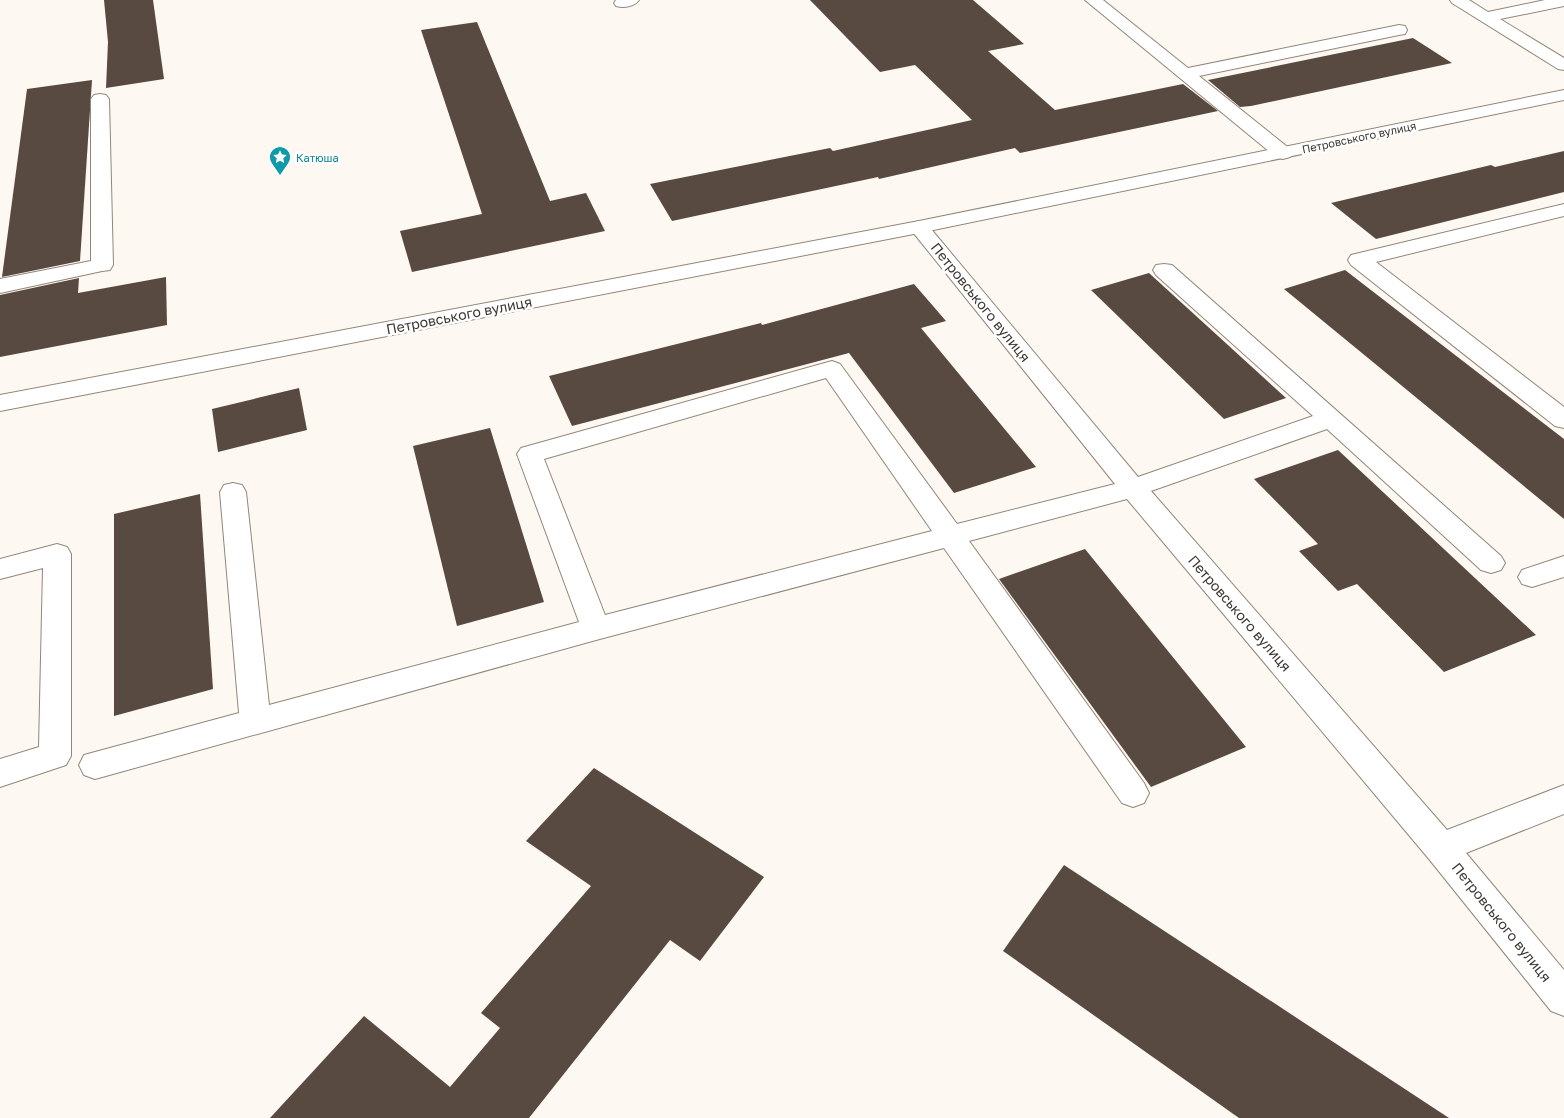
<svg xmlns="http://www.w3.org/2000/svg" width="1564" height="1118" viewBox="0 0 1564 1118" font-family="'Golos Text',sans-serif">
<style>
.building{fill:#584a40}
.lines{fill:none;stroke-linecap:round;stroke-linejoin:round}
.minor-casing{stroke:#938678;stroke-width:2}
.major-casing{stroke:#938678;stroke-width:2}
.minor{fill:#fff;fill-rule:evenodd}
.major{fill:#fff;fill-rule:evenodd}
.labels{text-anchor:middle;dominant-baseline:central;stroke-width:5;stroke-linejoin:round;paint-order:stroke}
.far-street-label{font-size:11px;fill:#3c3631;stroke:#fff}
.far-culture-label{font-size:11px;fill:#0d838f;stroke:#fff;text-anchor:start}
.street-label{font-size:14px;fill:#3c3631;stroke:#fff}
</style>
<rect width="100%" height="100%" fill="#fef8f2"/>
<!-- building -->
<g class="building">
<path d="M104,0H153L164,79L106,88L108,42Z"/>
<path d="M810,0H973L1024,44L988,51L1055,110L1183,84L1218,111L1020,153L1015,148L879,179L878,177L672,221L650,184L830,148L833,151L972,120L915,65L880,72Z"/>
<path d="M477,22L550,201L586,193L605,231L412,272L400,231L482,214L421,30Z"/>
<path d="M1413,38L1452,63L1251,106L1240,107L1208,80Z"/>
<path d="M92,80L80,261L2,277L27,89Z"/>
<path d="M1564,151V192L1376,239L1331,203L1491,165L1495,167Z"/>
<path d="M1345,270L1564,439V519L1284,289Z"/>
<path d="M1149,273L1286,398L1224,419L1091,290Z"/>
<path d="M166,277L167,325L0,357V295L79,278L78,293Z"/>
<path d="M914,284L946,321L921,328L1036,467L954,493L849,353L572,426L549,376L761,323L762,325Z"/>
<path d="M299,388L307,430L218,452L212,409Z"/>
<path d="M490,428L544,602L457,626L413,446Z"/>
<path d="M1338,450L1536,635L1444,672L1357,584L1338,591L1299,551L1318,544L1254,479Z"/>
<path d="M200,494L213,689L114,716V514Z"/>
<path d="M1085,549L1246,747L1151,787L999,579Z"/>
<path d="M594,768L764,877L700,961L670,940L529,1118H270L364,1016L450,1087L500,1028L481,1013L591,886L526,841Z"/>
<path d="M1064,865L1449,1118H1239L1003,951Z"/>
</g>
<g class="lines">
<!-- minor casing -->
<g class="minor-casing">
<g id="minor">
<path d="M616,0H639C634,7 624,8 616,6L614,3Z"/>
<path d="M1085,0H1103L1188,68L1399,25L1405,26L1407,30L1405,34L1399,35L1199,76L1290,149L1293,153L1290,157L1283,159L1276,157Z"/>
<path d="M1450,0H1469L1488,12L1545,0H1564V6L1500,19L1564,58V70L1558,69L1452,3Z"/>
<path d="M100,94L106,95L109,99L113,265L110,270L102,271L0,293V279L91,261V99L94,95Z"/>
<path d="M1564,204V216L1376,262L1564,407V428L1555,426L1351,265L1348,260L1351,255Z"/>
<path d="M919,221L926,223L1138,477L1313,416L1156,275L1153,270L1156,265L1164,264L1172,265L1501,556L1505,563L1501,570L1491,573L1481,570L1327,429L1151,491L1447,830L1564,785V814L1466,853L1564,970V1016L1551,1011L1429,859L1127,499L969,541L1144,783L1149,793L1144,803L1133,807L1122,803L944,548L596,640L95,779L84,775L79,765L84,755L239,713L220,492L224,485L233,483L242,485L246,492L269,705L579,622L517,454L521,448L832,361L840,364L957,524L1115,484L912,231L909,227L912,223ZM826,378L932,531L605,615L544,459Z"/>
<path d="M57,544L67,547L71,554V756L66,765L0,787V759L39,747L43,568L0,579V559Z"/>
<path d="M1564,556V577L1532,587L1522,584L1518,577L1522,570Z"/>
</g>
</g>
<!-- major casing -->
<g class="major-casing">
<path id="major" d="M1564,90V100L919,233L0,411V395L919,221Z"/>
</g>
<!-- minor -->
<use href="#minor" class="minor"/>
<!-- major -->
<use href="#major" class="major"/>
</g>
<!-- icons -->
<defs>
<g id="sight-pin" transform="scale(1.125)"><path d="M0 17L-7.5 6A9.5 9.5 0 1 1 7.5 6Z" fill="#0f9aa8" stroke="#fff"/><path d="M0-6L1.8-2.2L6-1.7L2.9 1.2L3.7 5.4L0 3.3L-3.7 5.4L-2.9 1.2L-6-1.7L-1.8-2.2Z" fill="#fff"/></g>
</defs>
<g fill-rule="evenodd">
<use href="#sight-pin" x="280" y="157"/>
</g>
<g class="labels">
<!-- far-street labels -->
<g class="far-street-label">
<text transform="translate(1359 137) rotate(-12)">Петровського вулиця</text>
</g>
<!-- far-culture labels -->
<g class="far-culture-label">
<text x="296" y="157">Катюша</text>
</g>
<!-- street labels -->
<g class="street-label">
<text transform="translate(981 302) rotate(51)">Петровського вулиця</text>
<text transform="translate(459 315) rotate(-11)">Петровського вулиця</text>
<text transform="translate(1240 613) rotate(49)">Петровського вулиця</text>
<text transform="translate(1502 922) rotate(51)">Петровського вулиця</text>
</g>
</g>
</svg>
